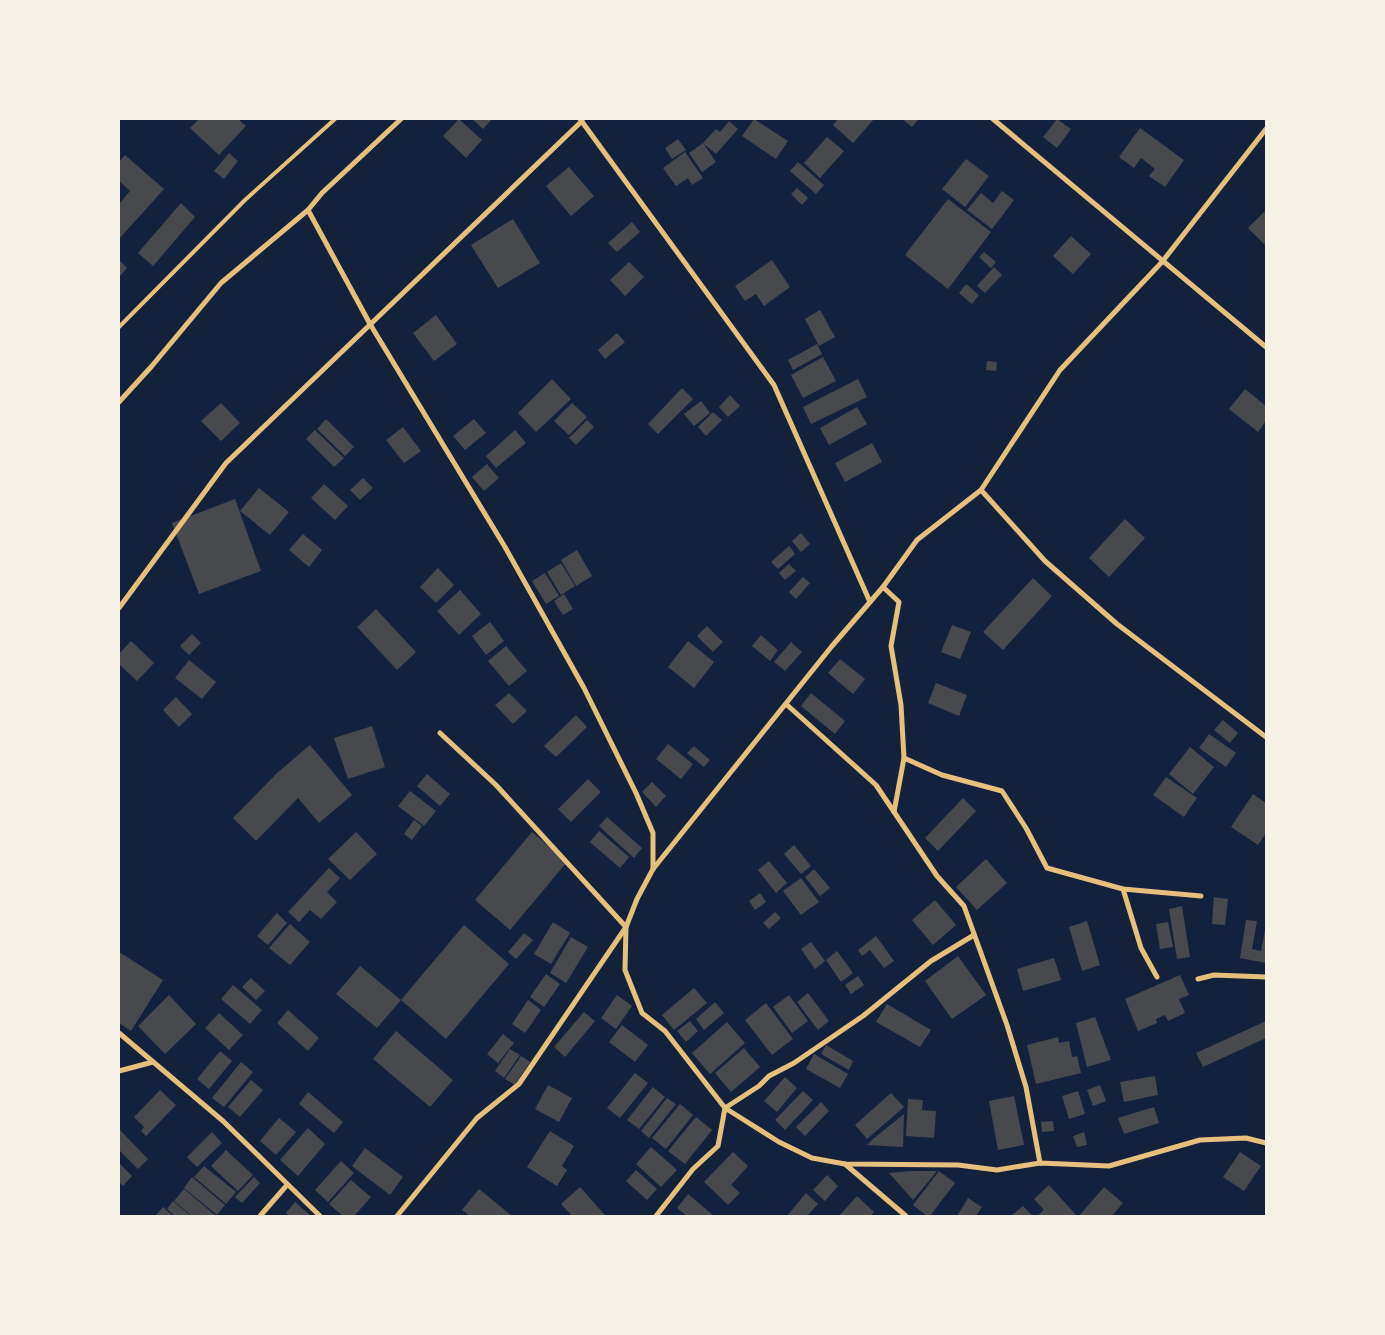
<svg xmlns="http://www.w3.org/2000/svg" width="1385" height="1335" viewBox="0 0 1385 1335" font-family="'DM Sans',sans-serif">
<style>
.building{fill:#48494c}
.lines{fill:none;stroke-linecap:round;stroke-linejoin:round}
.service{stroke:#e5c07b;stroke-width:4}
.minor{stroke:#e5c07b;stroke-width:5}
</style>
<rect width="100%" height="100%" fill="#14213d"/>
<!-- building -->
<g class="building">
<path d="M199,119H238L246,126L219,155L190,128Z"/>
<path d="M459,119L482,140L466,158L443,136Z"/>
<path d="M472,119H492L483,129Z"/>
<path d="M754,119L788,141L776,159L742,136Z"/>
<path d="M838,119H874L853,143L833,125Z"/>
<path d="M902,119H919L912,127Z"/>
<path d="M1057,119L1071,129L1057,148L1043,137Z"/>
<path d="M729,121L738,129L716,154L703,143L716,129L720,132Z"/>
<path d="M1140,128L1184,160L1165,187L1149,176L1155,169L1141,158L1134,168L1119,157Z"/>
<path d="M827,137L844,151L820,178L804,163Z"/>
<path d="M678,139L686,150L672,159L665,148Z"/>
<path d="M703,143L716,162L702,172L689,153Z"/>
<path d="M685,152L703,178L692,185L688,178L676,186L663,168Z"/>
<path d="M229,153L238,161L224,179L214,171Z"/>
<path d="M125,155L164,189L119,239V204L130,191L119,181V162Z"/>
<path d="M966,159L989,176L965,207L942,189Z"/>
<path d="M798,162L824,185L816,194L790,171Z"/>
<path d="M569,167L594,196L571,216L546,186Z"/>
<path d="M797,188L808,198L802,205L791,194Z"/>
<path d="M1002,191L1014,200L992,229L967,210L981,193L993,203Z"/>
<path d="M948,199L991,232L948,289L905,255Z"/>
<path d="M181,203L195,217L153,266L138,253Z"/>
<path d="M1266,210V246L1248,228Z"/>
<path d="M513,219L540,263L498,288L471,245Z"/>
<path d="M632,222L640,232L617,252L608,243Z"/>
<path d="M1071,236L1091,254L1073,274L1053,256Z"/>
<path d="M984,252L996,262L991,268L979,257Z"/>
<path d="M119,260L127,268L119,277Z"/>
<path d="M772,260L790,287L764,306L756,294L745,301L735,286Z"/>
<path d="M629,262L644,277L625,296L610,280Z"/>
<path d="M994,267L1002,275L985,293L977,286Z"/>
<path d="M966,284L979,295L972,304L959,293Z"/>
<path d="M820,310L835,337L819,346L805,319Z"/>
<path d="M436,315L457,344L434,361L413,333Z"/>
<path d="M617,333L625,342L605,359L598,350Z"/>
<path d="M817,344L822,354L793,370L788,360Z"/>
<path d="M823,357L836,381L803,398L791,375Z"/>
<path d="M987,361L997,362L996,371L986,370Z"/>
<path d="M552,379L571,399L536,432L518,413Z"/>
<path d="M858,379L867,397L811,424L803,407Z"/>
<path d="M682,388L693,399L658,434L648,424Z"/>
<path d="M1245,389L1266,406V421L1258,432L1229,409Z"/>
<path d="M730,395L740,406L728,417L719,407Z"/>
<path d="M701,401L710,413L694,426L684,414Z"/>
<path d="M221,403L240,423L221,441L201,421Z"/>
<path d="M572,403L587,417L569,435L554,421Z"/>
<path d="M857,407L867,424L829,445L820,428Z"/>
<path d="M713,412L722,420L706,436L698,427Z"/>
<path d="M326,419L354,447L345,456L317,429Z"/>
<path d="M474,419L486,433L465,450L453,436Z"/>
<path d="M587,420L594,427L576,445L569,438Z"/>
<path d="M403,427L421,451L404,463L386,440Z"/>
<path d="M315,430L344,458L334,467L306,439Z"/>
<path d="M515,430L526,443L496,468L486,456Z"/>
<path d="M872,443L882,462L845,482L835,463Z"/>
<path d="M487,464L499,478L484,491L472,477Z"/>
<path d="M363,478L373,488L360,500L350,490Z"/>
<path d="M324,484L348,506L335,520L311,498Z"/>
<path d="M259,488L289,512L270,535L240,511Z"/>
<path d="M235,499L261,571L199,594L172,523Z"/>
<path d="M1125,519L1145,538L1109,577L1089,558Z"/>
<path d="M801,533L810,544L801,552L792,541Z"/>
<path d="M303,534L322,550L309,567L289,550Z"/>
<path d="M789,546L795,554L778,569L771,562Z"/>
<path d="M577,550L592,576L576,586L561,560Z"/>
<path d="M561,563L575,586L561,595L547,572Z"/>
<path d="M789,564L796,571L785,580L779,573Z"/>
<path d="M438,568L454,585L436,603L420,587Z"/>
<path d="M545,573L559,596L546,604L532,581Z"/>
<path d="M803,577L810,583L796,599L789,592Z"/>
<path d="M1033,578L1052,596L1003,650L983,632Z"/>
<path d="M460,590L481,614L459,635L437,611Z"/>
<path d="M564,594L573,609L563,615L554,601Z"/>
<path d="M376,609L416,652L397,670L357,627Z"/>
<path d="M490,622L504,641L486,655L472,636Z"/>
<path d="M952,625L971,632L960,659L941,652Z"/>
<path d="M707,626L723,642L713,652L697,636Z"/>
<path d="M192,634L201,643L189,655L180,646Z"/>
<path d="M761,635L778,650L770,661L752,646Z"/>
<path d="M131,641L154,663L137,681L119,664V654Z"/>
<path d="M688,641L714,662L694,688L668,667Z"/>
<path d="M791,642L802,652L785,671L774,662Z"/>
<path d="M506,646L527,671L509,686L488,661Z"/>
<path d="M840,659L865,679L853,694L828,673Z"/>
<path d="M189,660L216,682L202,699L175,678Z"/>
<path d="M936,683L967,695L959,716L928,703Z"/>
<path d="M509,693L527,711L513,724L495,705Z"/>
<path d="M811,693L845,721L835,734L801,706Z"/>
<path d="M176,697L192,714L179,727L163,710Z"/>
<path d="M576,715L587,727L556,757L544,746Z"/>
<path d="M1223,720L1238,733L1230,743L1214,730Z"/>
<path d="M372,726L385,767L348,779L334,738Z"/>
<path d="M1209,734L1236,753L1226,767L1199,748Z"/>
<path d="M668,744L693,764L681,779L656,759Z"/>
<path d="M310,745L352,795L319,823L298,798L256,841L233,818L277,773Z"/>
<path d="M694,746L710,760L704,767L687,753Z"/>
<path d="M1190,747L1214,767L1193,794L1169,774Z"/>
<path d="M427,774L450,794L440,806L417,786Z"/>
<path d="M1166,777L1197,798L1184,817L1153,795Z"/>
<path d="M588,779L601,792L571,822L558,809Z"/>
<path d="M652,782L666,796L656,807L642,792Z"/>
<path d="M410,791L436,811L424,826L398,806Z"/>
<path d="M1253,794L1266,803V833L1258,845L1231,827Z"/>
<path d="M963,798L976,811L938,851L925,838Z"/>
<path d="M607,817L642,848L634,858L599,826Z"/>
<path d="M414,820L422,826L412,840L404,834Z"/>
<path d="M599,831L629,857L620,868L590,842Z"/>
<path d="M356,832L377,854L350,880L328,859Z"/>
<path d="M532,832L567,862L510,930L475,900Z"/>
<path d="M794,845L811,866L801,874L784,854Z"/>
<path d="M986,859L1007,883L977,910L956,887Z"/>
<path d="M769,861L787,883L776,893L758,870Z"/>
<path d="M329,868L340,878L327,892L337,902L321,919L310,910L299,922L288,912Z"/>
<path d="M814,869L830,888L820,896L805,877Z"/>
<path d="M801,878L819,902L801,915L783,891Z"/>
<path d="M760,893L766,902L755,910L749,901Z"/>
<path d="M1214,897L1228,899L1225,925L1212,924Z"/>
<path d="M935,900L956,925L933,945L912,920Z"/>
<path d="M1182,906L1190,957L1177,959L1169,909Z"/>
<path d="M775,912L781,918L769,929L763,923Z"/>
<path d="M277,913L287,923L268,945L257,936Z"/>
<path d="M1246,920L1257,921L1252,949L1261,951L1266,925V963L1240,958Z"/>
<path d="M1087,921L1100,965L1082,971L1069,927Z"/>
<path d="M553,922L570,933L551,964L534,954Z"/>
<path d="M1168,922L1173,947L1160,949L1156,924Z"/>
<path d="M290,924L310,942L290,965L269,948Z"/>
<path d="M464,925L509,964L446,1039L401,1000Z"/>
<path d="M524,933L533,940L516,959L508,952Z"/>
<path d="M876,936L894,961L884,968L870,950L862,956L858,950Z"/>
<path d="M571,937L588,947L566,983L550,973Z"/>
<path d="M811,942L825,961L815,969L801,949Z"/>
<path d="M837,951L853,973L841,982L826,960Z"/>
<path d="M119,952L163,980L131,1031L119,1023Z"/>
<path d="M958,956L986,995L952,1019L925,981Z"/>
<path d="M1054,958L1061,980L1023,991L1017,969Z"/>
<path d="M360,966L401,1000L377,1028L336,994Z"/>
<path d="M546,974L560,984L544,1007L530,997Z"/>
<path d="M1180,975L1189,995L1179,999L1185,1013L1168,1021L1165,1015L1156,1019L1157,1023L1138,1031L1125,999Z"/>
<path d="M858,976L864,985L851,994L845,985Z"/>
<path d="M251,978L265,991L256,1000L242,987Z"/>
<path d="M233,985L262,1010L250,1024L221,999Z"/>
<path d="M694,988L707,1003L674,1030L662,1015Z"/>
<path d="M808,993L829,1021L818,1030L797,1002Z"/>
<path d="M169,995L196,1024L165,1054L138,1026Z"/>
<path d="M617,995L632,1006L616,1029L601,1018Z"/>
<path d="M789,995L808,1021L792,1033L773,1007Z"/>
<path d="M528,1000L541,1010L525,1033L512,1024Z"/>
<path d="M715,1002L724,1013L704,1030L696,1019Z"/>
<path d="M766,1003L793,1039L772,1055L745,1020Z"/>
<path d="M887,1004L931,1030L920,1047L876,1022Z"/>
<path d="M288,1010L319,1038L308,1051L277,1023Z"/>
<path d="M584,1012L595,1021L565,1057L554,1047Z"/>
<path d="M219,1013L243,1035L229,1050L205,1028Z"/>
<path d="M1095,1017L1111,1060L1087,1067L1076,1023Z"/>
<path d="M690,1021L698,1031L686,1042L677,1031Z"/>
<path d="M1266,1021V1038L1203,1067L1196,1053Z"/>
<path d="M727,1022L745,1043L710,1074L692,1053Z"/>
<path d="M622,1025L648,1045L635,1062L609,1042Z"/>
<path d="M396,1031L453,1080L430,1107L373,1059Z"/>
<path d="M503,1034L514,1043L498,1063L487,1054Z"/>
<path d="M1058,1037L1059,1043L1069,1041L1072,1057L1077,1056L1081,1073L1036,1084L1027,1045Z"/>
<path d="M826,1045L853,1061L849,1070L821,1054Z"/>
<path d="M744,1048L760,1067L731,1092L715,1073Z"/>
<path d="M510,1049L520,1055L504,1078L495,1071Z"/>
<path d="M220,1051L232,1061L209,1089L197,1079Z"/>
<path d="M814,1054L848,1074L840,1088L806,1069Z"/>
<path d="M521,1056L530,1062L515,1085L505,1079Z"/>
<path d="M241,1062L253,1072L224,1107L212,1098Z"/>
<path d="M635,1073L648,1083L620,1118L607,1108Z"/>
<path d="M1155,1076L1158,1095L1124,1102L1120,1082Z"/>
<path d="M785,1077L797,1088L777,1112L764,1101Z"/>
<path d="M251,1080L263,1090L240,1117L228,1107Z"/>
<path d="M548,1085L572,1098L559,1122L535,1109Z"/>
<path d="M1100,1085L1106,1101L1093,1106L1087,1090Z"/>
<path d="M653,1087L665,1097L639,1129L627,1120Z"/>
<path d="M160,1090L176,1105L146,1136L141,1131L144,1127L134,1117Z"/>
<path d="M803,1091L813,1100L785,1130L775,1120Z"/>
<path d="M1078,1091L1085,1114L1069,1119L1062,1096Z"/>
<path d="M308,1092L343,1122L334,1133L299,1104Z"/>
<path d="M891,1093L904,1107L867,1139L855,1125Z"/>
<path d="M1014,1096L1024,1145L998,1150L989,1101Z"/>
<path d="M667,1098L676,1104L649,1138L641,1131Z"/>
<path d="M908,1099L923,1100L922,1110L936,1111L934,1138L906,1136Z"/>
<path d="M821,1102L829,1111L805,1136L796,1127Z"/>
<path d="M680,1104L693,1115L666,1149L652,1138Z"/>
<path d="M1154,1107L1159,1123L1124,1134L1118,1118Z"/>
<path d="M904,1114L903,1147L867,1145L873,1139Z"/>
<path d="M696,1117L712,1130L685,1164L668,1151Z"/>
<path d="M279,1118L296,1132L276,1155L260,1141Z"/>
<path d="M1053,1121L1054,1131L1042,1132L1041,1122Z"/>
<path d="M308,1128L325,1144L298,1176L280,1160Z"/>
<path d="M119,1129L148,1159L138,1169L119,1150Z"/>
<path d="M550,1131L574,1146L562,1166L567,1170L557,1186L527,1167Z"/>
<path d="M212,1132L222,1143L197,1167L187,1157Z"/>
<path d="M1084,1132L1087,1145L1077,1147L1073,1136Z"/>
<path d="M651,1147L677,1170L661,1187L636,1164Z"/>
<path d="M365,1148L403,1177L390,1195L352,1166Z"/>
<path d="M226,1150L253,1175L238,1191L211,1166Z"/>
<path d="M733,1152L748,1166L731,1185L740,1193L728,1205L704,1182Z"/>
<path d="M1240,1152L1261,1166L1244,1191L1223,1177Z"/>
<path d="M341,1161L354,1173L328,1202L315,1190Z"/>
<path d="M119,1163L132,1176L123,1186L119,1182Z"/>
<path d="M204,1166L236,1192L226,1204L194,1177Z"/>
<path d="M636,1170L657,1189L647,1200L626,1181Z"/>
<path d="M937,1171L913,1200L889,1173L910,1171Z"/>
<path d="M939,1171L955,1183L930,1216H927L913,1205Z"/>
<path d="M827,1175L838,1186L825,1201L813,1190Z"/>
<path d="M192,1177L225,1205L217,1215L184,1188Z"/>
<path d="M254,1177L260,1183L242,1203L235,1197Z"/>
<path d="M351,1180L371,1197L354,1216H343L329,1204Z"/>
<path d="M1049,1185L1077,1216H1037L1044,1210L1034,1199Z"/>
<path d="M580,1187L605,1215L604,1216H572L561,1204Z"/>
<path d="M1104,1187L1123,1203L1112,1216H1079Z"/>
<path d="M184,1189L216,1216H192L174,1201Z"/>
<path d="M479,1189L512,1216H470L462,1210Z"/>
<path d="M806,1193L818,1204L807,1216H787Z"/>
<path d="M688,1194L714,1216H687L677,1208Z"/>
<path d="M857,1196L874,1212L871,1216H839Z"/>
<path d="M968,1198L982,1207L976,1216H957Z"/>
<path d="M173,1201L191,1216H175L167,1209Z"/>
<path d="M295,1202L311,1216H290L286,1213Z"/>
<path d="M1023,1206L1033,1216H1011Z"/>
<path d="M163,1207L173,1216H155Z"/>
</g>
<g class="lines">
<!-- service -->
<path class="service" d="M119,327L245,200L335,119"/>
<!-- minor -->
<g class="minor">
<path d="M401,119L322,193L308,210L370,324L505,547L584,688L636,793L653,833V869"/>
<path d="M580,119L774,385L870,602"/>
<path d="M993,119L1266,347"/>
<path d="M1266,129L1162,262L1060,370L981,490L917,540L883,587L832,646L653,869L637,899L626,927L625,970L642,1013L665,1031L725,1108L779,1142L812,1158L845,1164L958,1165L997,1170L1040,1163L1109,1166L1200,1140L1246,1138L1266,1143"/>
<path d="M119,402L151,367L221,283L308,210"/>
<path d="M981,490L1045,561L1117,624L1266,737"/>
<path d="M883,587L899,602L891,646L901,705L904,758L894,812"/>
<path d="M119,608L226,463L582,121"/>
<path d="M786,704L876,785L937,876L964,906L1007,1025L1026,1087L1040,1163"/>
<path d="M904,758L942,775L1002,791L1026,828L1047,868L1123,889L1201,896"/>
<path d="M1123,889L1141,948L1157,977"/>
<path d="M1198,979L1214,975L1266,977"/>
<path d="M119,1033L223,1121L320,1216"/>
<path d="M119,1071L153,1062"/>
<path d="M845,1164L906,1216"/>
<path d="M260,1216L287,1185"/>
<path d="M397,1216L477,1118L519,1084L626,927L496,785L440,733"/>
<path d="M656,1216L693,1169L718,1146L725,1108L759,1086L769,1076L794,1063L863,1016L931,961L974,935"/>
</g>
</g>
<!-- border -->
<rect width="1385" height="1335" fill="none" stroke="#f6f1e7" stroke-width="240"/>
</svg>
